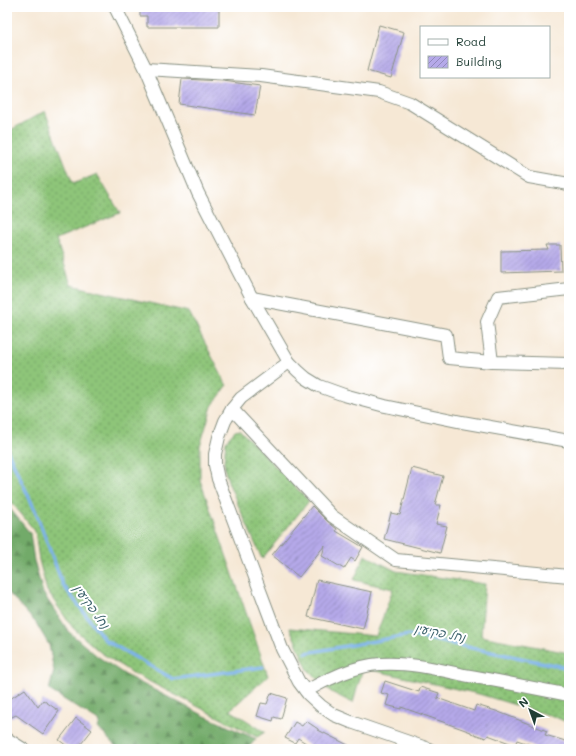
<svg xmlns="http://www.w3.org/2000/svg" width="576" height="756" viewBox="0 0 576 756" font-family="Mali,'Playpen Sans Hebrew',sans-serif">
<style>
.grass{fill:url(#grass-dots);stroke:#568156}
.forest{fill:url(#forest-firs);stroke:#48744e}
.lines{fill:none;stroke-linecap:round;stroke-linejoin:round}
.stream{stroke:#7db2eb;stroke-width:3.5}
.building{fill:url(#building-hatch)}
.minor-casing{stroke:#8a9284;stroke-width:14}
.minor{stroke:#fff;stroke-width:12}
.labels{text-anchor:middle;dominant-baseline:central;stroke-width:4;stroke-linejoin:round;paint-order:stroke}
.water-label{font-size:12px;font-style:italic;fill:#3b606b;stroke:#fff}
</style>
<defs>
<pattern id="grass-dots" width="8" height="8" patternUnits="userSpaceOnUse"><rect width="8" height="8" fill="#8ec579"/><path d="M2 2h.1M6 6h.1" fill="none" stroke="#73a164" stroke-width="1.8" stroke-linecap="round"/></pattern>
<pattern id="forest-firs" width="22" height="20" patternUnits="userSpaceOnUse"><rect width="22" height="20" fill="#72aa69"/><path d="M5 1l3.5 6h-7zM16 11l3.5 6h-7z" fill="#5d8c57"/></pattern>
<pattern id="building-hatch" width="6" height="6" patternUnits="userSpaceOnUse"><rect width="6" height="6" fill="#b5a9e9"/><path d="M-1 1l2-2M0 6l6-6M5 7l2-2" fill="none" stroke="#938bbe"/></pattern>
</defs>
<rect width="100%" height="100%" fill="#fff"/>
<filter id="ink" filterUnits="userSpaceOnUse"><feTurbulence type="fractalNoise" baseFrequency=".025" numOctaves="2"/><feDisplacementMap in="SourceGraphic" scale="8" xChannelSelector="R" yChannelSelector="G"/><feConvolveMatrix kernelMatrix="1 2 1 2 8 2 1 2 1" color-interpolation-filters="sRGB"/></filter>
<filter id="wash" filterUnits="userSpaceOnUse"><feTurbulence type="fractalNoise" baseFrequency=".012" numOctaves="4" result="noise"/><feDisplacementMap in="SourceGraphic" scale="16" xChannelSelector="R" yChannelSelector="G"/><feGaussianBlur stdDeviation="0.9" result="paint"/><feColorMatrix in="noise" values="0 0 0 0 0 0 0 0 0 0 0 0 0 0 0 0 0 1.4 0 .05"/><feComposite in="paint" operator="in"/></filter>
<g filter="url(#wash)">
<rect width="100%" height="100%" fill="#f6e8d5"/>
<!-- grass -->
<g class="grass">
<path d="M45,111L73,184L97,174L120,213L56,239L71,285L189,312L227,386L212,406L200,446V480L268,676L230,710L265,732L257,737L129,671L100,652L73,628L47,591L39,560L35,531L7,497V132Z"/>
<path d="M240,430L309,501L262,559L229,484L225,471L224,461L226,441L235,431Z"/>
<path d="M365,555L396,571L485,584L481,636L569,653V723L555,717L479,694L363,668L353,703L331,692L308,670L290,628L376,636L393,589L354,580Z"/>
</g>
<!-- forest -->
<path class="forest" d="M7,505L30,533L34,561L43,593L69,632L97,656L127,676L205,716L256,739L247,749H118L98,728L100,722L49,690L54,671L49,645L36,623L7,591Z"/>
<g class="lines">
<!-- stream -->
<g class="stream">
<path d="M7,450L35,510L63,585L105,640L173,679L263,667"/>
<path d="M306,653L409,635L569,668"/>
</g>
</g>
<g id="blocks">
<!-- building -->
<g class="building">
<path d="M140,7H219V27H147V16H140Z"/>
<path d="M379,25L404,32L391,78L367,71Z"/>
<path d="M182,79L223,81L260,86L255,115L179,104Z"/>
<path d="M547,245H560L561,271L501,273V251L549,250Z"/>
<path d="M412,468L443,476L435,505H441L436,524L447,526L440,553L384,539L391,513L400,515Z"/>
<path d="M312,506L327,521L337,529L336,531L363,547L355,561L351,558L344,569L322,556L325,545L299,577L272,555Z"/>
<path d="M317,580L372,592L363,629L308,617Z"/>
<path d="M385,681L419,692L420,687L439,693L437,698L474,711L476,705L496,711L547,731L545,735L569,742V749H533L534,746L517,740L515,745L488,735L486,738L471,733V732L401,707V709L386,705L389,695L381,693Z"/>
<path d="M25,689L38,707L43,700L59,711L43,734L16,715L10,718L7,713V701Z"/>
<path d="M271,693L287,698L281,719L274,717L273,721L257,716L261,703L267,704Z"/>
<path d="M76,718L92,730L77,749H71L59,740Z"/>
<path d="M306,721L318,729V730L356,749H315L298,738L295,743L285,738L295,722L302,726Z"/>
</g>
</g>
</g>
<g filter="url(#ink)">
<use href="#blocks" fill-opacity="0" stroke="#8a9284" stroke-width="1"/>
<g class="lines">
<!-- minor casing -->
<g class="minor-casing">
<g id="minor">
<path d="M115,7L146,69L198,193L252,298L289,362L298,371L306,378L319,386L344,395L385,406L462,422L569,441"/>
<path d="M146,69L261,76L379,92L410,103L529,177L569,184"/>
<path d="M569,289L498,297L487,322L492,362L569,364"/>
<path d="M252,298L446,335L449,358L492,362"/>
<path d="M289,362L241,398L232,409L225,421L219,437L215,454V465L218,479L282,649L299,682L308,694L321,706L334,715L351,722L429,749"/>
<path d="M232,409L332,516L396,560L569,576"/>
<path d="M306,691C325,680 357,665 380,664C408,662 437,669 464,675C499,681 534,688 569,695"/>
<path d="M7,739L23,749"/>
</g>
</g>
<!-- minor -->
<use href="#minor" class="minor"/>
</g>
</g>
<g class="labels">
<!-- water labels -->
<g class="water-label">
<text transform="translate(92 606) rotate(54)">נחל פקיעין</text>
<text transform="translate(440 632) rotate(11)">נחל פקיעין</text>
</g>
</g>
<!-- margin -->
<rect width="576" height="756" fill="none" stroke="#fff" stroke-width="24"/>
<!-- legend -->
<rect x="420" y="26" width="130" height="52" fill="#ffffff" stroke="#a5b1ae"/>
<rect x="428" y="39" width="20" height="6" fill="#ffffff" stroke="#a5b1ae"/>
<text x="456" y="46" font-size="12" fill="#1f3d34">Road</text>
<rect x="428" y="56" width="20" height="12" fill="url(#building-hatch)" stroke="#a5b1ae"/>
<text x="456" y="66" font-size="12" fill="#1f3d34">Building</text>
<!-- north arrow -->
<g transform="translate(530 710) rotate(319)" stroke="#ffffff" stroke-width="3" paint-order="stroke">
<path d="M0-3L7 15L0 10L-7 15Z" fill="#1f3d34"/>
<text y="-6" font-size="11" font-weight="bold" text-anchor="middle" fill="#1f3d34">N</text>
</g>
</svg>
